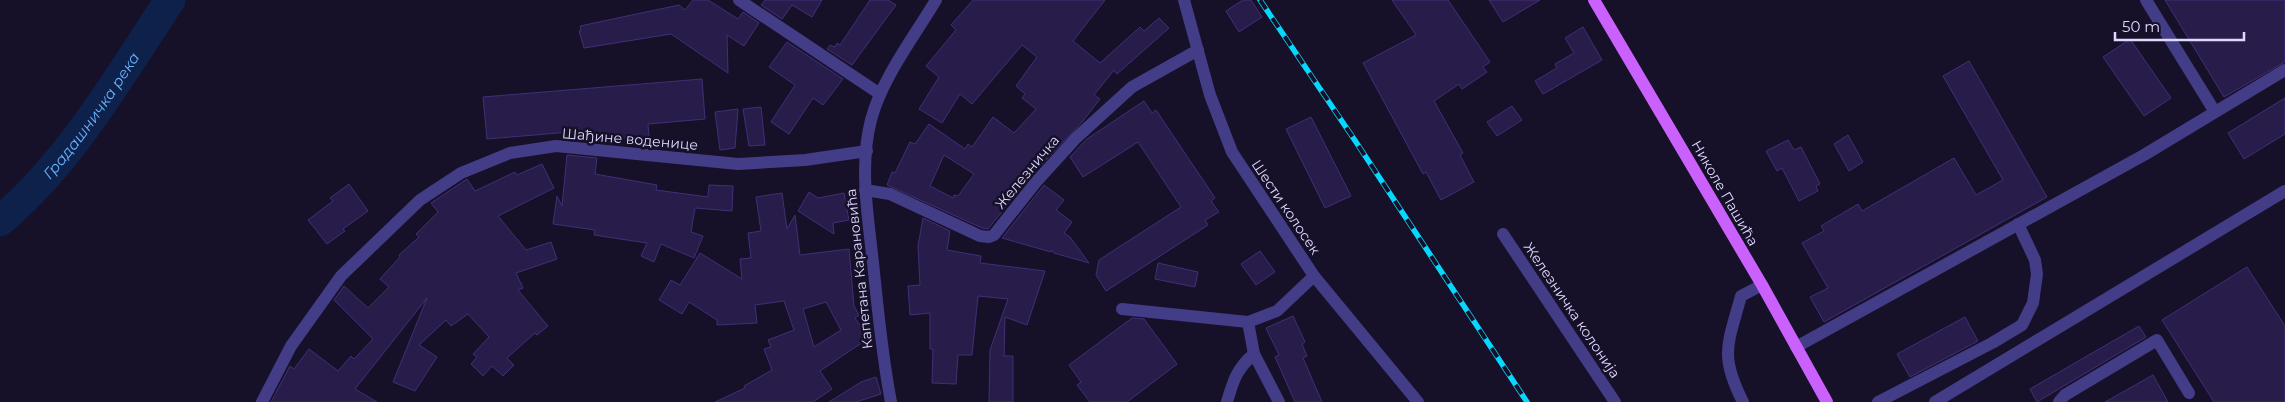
<svg xmlns="http://www.w3.org/2000/svg" width="2285" height="402" viewBox="0 0 2285 402" font-family="Montserrat,sans-serif">
<style>
.lines{fill:none;stroke-linecap:round;stroke-linejoin:round}
.river{stroke:#0d214b;stroke-width:31}
.building{fill:#281d4a;stroke:#412f76;fill-rule:evenodd}
.minor{stroke:#433c87;stroke-width:12}
.major{stroke:#cb61fd;stroke-width:12}
.rail-casing{stroke:#07d7fc;stroke-width:5.5}
.rail{stroke:#161129;stroke-width:4;stroke-dasharray:11;stroke-linecap:butt}
.labels{text-anchor:middle;dominant-baseline:central;stroke-width:5;stroke-linejoin:round;paint-order:stroke}
.street-label{font-size:14px;fill:#dfd9ff;stroke:#161129}
.water-label{font-size:15px;font-style:italic;fill:#68b1fd;stroke:#161129}
</style>
<rect width="100%" height="100%" fill="#161129"/>
<g class="lines">
<!-- river -->
<path class="river" id="s1" d="M0,221C71,161 119,77 170,0"/>
</g>
<!-- building -->
<g class="building">
<path d="M693,0H708L738,19L743,12L759,23L744,46L727,35L728,73L671,34L584,48L579,31H581L580,26L679,5L685,10Z"/>
<path d="M765,0H822L812,17L792,5L782,19L761,5Z"/>
<path d="M870,0H888L896,5L852,65L827,49L830,45L835,47L837,43L840,45Z"/>
<path d="M973,0H1105L1073,41L1100,63L1140,27L1144,31L1159,18L1169,28L1117,74L1114,70L1094,95L1100,99L1083,121L1030,177L988,229L982,228L887,185L892,172L895,173L910,142L915,144L929,124L965,149L968,144L972,147L993,117L1014,133L1036,109L1022,98L1025,94L1016,86L1037,57L1022,45L972,104L960,94L942,123L919,109L939,77L926,66L956,30L951,25ZM944,155L974,174L958,196L954,195L953,198L930,186Z"/>
<path d="M1243,0H1251L1262,17L1239,32L1226,11Z"/>
<path d="M1392,0H1448L1490,62L1483,67L1487,72L1462,89L1459,84L1434,101L1463,153L1460,155L1474,182L1441,200L1426,172L1423,174L1363,63L1416,35Z"/>
<path d="M1489,0H1540L1503,22Z"/>
<path d="M2165,0H2285V62L2224,97Z"/>
<path d="M1583,27L1602,60L1543,94L1535,81L1557,68L1555,64L1574,53L1565,38Z"/>
<path d="M2130,39L2171,98L2144,116L2103,57Z"/>
<path d="M787,42L843,79L823,105L813,98L789,134L771,122L795,85L769,67Z"/>
<path d="M1969,61L2047,197L1824,322L1810,297L1828,288L1802,243L1824,231L1821,226L1858,204L1862,211L1954,158L1976,195L2003,180L1943,76Z"/>
<path d="M702,79L705,119L648,124L649,136L598,140V142L569,139L570,132L487,139L483,97Z"/>
<path d="M2285,98V134L2244,159L2228,133Z"/>
<path d="M1144,101L1152,113L1156,110L1215,198L1211,201L1219,212L1205,220L1208,225L1106,291L1096,275L1099,260L1181,207L1138,142L1083,177L1070,157L1087,139Z"/>
<path d="M1512,106L1522,120L1497,136L1487,122Z"/>
<path d="M761,107L765,145L749,146L743,109Z"/>
<path d="M738,109L735,148L720,150L715,112Z"/>
<path d="M1311,117L1351,196L1325,208L1286,129Z"/>
<path d="M1848,135L1863,162L1849,171L1834,144Z"/>
<path d="M1788,140L1794,150L1801,147L1820,184L1816,186L1818,191L1799,201L1782,168L1777,171L1766,151Z"/>
<path d="M567,155L597,158L595,174L657,185L656,190L708,197L709,185L733,186L732,211L695,208L691,232L703,236L694,258L661,244L654,262L641,256L647,243L594,235L595,230L553,224L557,196L562,206Z"/>
<path d="M542,164L554,188L498,216L526,250L551,242L557,259L516,273L523,288L518,290L548,326L537,335L535,333L507,358L514,365L503,376L492,366L483,376L471,364L477,357L473,354L489,337L468,314L451,326L446,320L419,345L437,357L415,391L393,382L427,298L355,389L377,402H271L290,366L294,369L309,349L338,371L351,356L354,359L373,339L334,300L344,286L368,308L389,287L380,279L400,257L399,255L419,237L416,234L438,212L431,203L467,179L475,191L515,172L517,175Z"/>
<path d="M349,184L368,211L343,229L345,231L327,244L308,220L333,201L330,198Z"/>
<path d="M1044,185L1064,200L1056,210L1072,222L1064,233L1070,237L1089,263L1054,253L1052,250L1051,252L1002,238Z"/>
<path d="M809,192L818,198L844,193L849,220L833,223L834,234L798,211Z"/>
<path d="M782,193L787,229L795,215L800,255L849,249L854,306L859,315L855,318L869,338L820,371L832,389L813,402H715L745,388L744,386L772,370L764,349L771,347L768,340L794,330L784,301L755,305L757,323L717,325V320L689,302L682,314L659,300L671,280L680,285L700,253L742,279L740,259L751,258L748,233L761,231L756,197ZM826,302L841,330L814,347L803,309Z"/>
<path d="M923,218L950,231L947,250L981,256L980,263L1045,271L1027,325L1005,317L1004,356H1013V402H989L990,350L1008,299L978,296L972,355H958L956,384L932,383L933,349H930V313L910,315L908,286L920,285L918,246Z"/>
<path d="M1260,251L1275,272L1256,285L1241,264Z"/>
<path d="M1158,263L1198,272L1195,287L1155,279Z"/>
<path d="M2247,267L2285,326V402H2214L2162,320Z"/>
<path d="M1293,316L1305,342L1302,344L1307,356L1303,358L1322,402H1295L1275,357L1279,355L1266,328Z"/>
<path d="M1965,317L1978,341L1910,377L1897,354Z"/>
<path d="M1132,318L1144,319L1177,364L1127,402H1090L1077,385L1081,382L1069,365Z"/>
<path d="M2139,326L2146,337L2037,402L2030,389Z"/>
<path d="M2153,375L2168,402H2105Z"/>
<path d="M876,377L881,394L856,402H829L861,382Z"/>
</g>
<g class="lines">
<!-- minor -->
<g class="minor">
<path d="M739,0L880,94"/>
<path d="M1184,0L1210,95L1232,152L1314,276L1418,402"/>
<path d="M2146,0L2215,112"/>
<path d="M865,190L890,194L980,236L989,237L994,235L1036,182L1076,138L1132,87L1198,50"/>
<path d="M1503,234L1615,402"/>
<path d="M1122,309L1248,322"/>
<path d="M1796,347L2144,155L2285,70"/>
<path d="M262,402L291,346L341,276L420,200L461,173L510,153L556,146L738,164L805,160L867,151"/>
<path d="M891,402C882,356 878,310 873,263C868,216 859,166 871,120C882,78 914,37 936,0"/>
<path d="M1227,402C1233,381 1237,368 1254,354"/>
<path d="M1279,402L1254,354L1248,322L1277,311L1314,276"/>
<path d="M1743,402C1719,355 1728,344 1741,296L1762,285"/>
<path d="M1878,402L1992,343L2022,325L2033,303L2037,274L2035,260L2018,224"/>
<path d="M1935,402L2285,191"/>
<path d="M2059,402L2065,395L2157,340L2189,393"/>
</g>
<!-- major -->
<path class="major" d="M1594,0L1762,285L1827,402"/>
<!-- rail casing -->
<g class="rail-casing">
<path id="rail" d="M1260,0L1356,142L1527,402"/>
</g>
<!-- rail -->
<use href="#rail" class="rail"/>
</g>
<g class="labels">
<!-- street labels -->
<g class="street-label">
<text transform="translate(630 139) rotate(5)">Шађине воденице</text>
<text transform="translate(1027 172) rotate(-50)">Железничка</text>
<text transform="translate(1725 193) rotate(60)">Николе Пашића</text>
<text transform="translate(1286 207) rotate(56)">Шести колосек</text>
<text transform="translate(859 269) rotate(-96)">Капетана Карановића</text>
<text transform="translate(1572 310) rotate(56)">Железничка колонија</text>
</g>
<!-- water labels -->
<g class="water-label">
<text stroke="none"><textPath href="#s1" startOffset="140">Градашничка река</textPath></text>
</g>
</g>
<!-- scale -->
<path d="M2115 32v8h129v-8" fill="none" stroke="#dfd9ff" stroke-width="2.5"/>
<text x="2122" y="32" font-size="15" fill="#dfd9ff" stroke="#161129" stroke-width="4" paint-order="stroke">50 m</text>
</svg>
